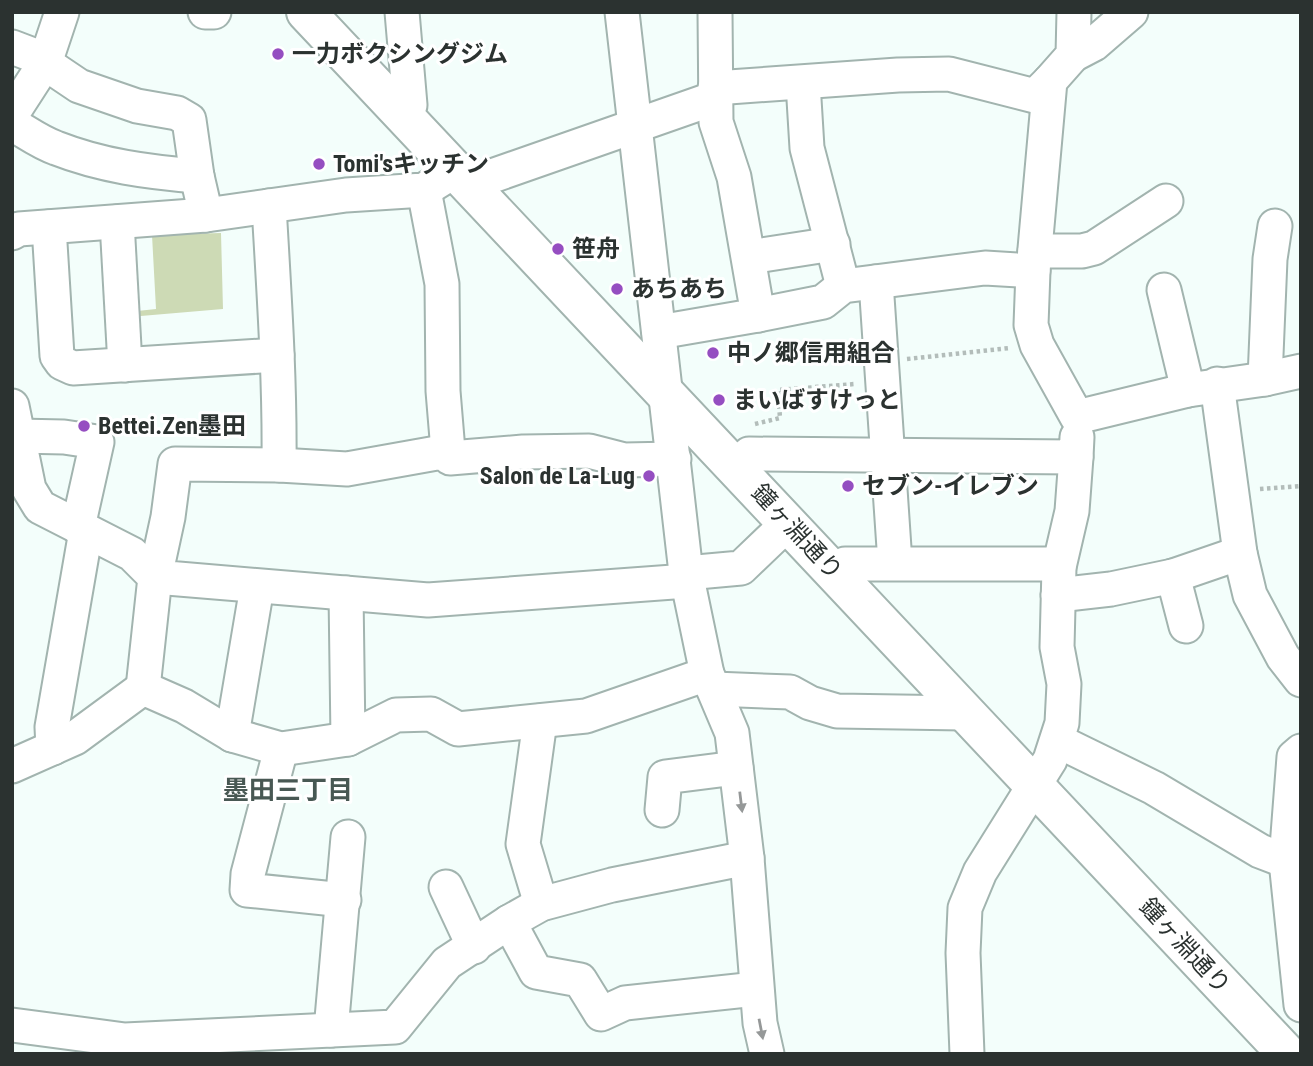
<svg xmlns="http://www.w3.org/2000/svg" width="1313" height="1066" viewBox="0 0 1313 1066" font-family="'Roboto Condensed','Noto Sans JP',sans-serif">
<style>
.green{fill:#cddab5}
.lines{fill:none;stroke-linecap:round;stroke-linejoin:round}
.minor-casing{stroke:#a2b4af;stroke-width:37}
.major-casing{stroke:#a2b4af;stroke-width:42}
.path{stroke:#b3bdba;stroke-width:4.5;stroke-dasharray:3.5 3.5;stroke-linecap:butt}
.minor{stroke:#fff;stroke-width:33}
.major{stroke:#fff;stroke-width:38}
.oneway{fill:#959898}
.poi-dot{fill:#954ec1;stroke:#fff;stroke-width:2.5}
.labels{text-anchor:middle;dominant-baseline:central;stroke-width:6;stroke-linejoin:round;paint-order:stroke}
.poi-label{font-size:24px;font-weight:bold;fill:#2b3230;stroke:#fff;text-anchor:start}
.street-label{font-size:24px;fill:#2b3230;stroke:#fff}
.neighbourhood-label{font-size:26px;font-weight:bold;fill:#485853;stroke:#fff}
</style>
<rect width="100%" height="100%" fill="#f3fefb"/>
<!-- green -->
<path class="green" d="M221,233L223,309L129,317L128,312L156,309L152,235Z"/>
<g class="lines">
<!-- minor casing -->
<g class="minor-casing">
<g id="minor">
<path d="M205,12H214"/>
<path d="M402,12L410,105L403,113"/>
<path d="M622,12L686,573L707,674L732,733L747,858L760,1023L767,1054"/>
<path d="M1074,12L1073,55L1050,81L1033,271L1031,325L1037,345L1077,417L1188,390L1265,379L1301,371"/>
<path d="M12,47L33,55L79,86L137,106L177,113L189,120L197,176L206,215"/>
<path d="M1073,55L1094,44L1131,12"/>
<path d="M803,83L807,148L843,286"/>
<path d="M715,88L898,75L949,74L1035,96L1050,81"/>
<path d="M12,114L45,63L62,12"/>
<path d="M12,124C26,132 41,143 56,148C102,166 148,172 197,176"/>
<path d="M469,184L715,98"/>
<path d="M424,190L442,284L443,391L448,451"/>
<path d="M269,206C274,293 280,379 279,465"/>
<path d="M117,222L125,365"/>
<path d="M49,227L57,356L62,363L73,368L277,355"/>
<path d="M12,233L19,229L206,215L346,195L424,190L456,170"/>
<path d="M1035,251H1082L1094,248L1166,201"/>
<path d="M749,257L833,244"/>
<path d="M876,282L895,563"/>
<path d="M1164,290L1188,390"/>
<path d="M758,315L823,302L843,286L985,268L1033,271"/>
<path d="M659,332L758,315L734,177L716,122L715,12"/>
<path d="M1265,379L1270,259L1275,226"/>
<path d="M1217,384L1240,553L1250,595L1283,657L1301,680"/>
<path d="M12,406L29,489L40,507L132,554L155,577L143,688"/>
<path d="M18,436L64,437L97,442L78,527"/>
<path d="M674,459L624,460L589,451L523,452L450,458L448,451L347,469L279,465L175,464L168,517L155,577L428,600L687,581"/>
<path d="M735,467L749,454L1076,457L1077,437"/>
<path d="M686,573L741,568L788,523"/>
<path d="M835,573L845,564H1049L1059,567"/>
<path d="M1173,576L1186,626"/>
<path d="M346,593L348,739"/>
<path d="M1058,595L1111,589L1173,576L1240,553"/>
<path d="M714,689L790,692L810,703L837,711L963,713"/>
<path d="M540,721L523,844L541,904"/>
<path d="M232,735L257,587"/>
<path d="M1058,741L1154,788L1260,851L1286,861"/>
<path d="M53,748L52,727L86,531"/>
<path d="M281,749L248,874L247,890L344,900"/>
<path d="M1301,751L1294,757L1286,861L1301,1005"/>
<path d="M12,766L75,738L143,688L184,706L232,735L281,749L348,739L396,715L431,714L458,729L586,716L707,674"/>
<path d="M662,810L665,777L736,768"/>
<path d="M446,887L474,947"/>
<path d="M509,922L536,972L580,980L601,1014L625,1003L756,989"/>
<path d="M12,1025L125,1040L395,1027L447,963L509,922L541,904L612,885L747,858"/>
<path d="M331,1030L348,837"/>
<path d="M967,1054L963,953L965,908L980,872L1050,760L1062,723L1064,684L1057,647L1059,567L1072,511L1076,457"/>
</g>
</g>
<!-- major casing -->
<g class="major-casing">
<path id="major" d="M306,12L1287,1054"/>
</g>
<!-- path -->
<g class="path">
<path d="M907,359L1010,348"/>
<path d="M755,424L780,418L778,390L855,384"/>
<path d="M1260,489L1301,486"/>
</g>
<!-- minor -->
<use href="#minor" class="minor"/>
<!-- major -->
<use href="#major" class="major"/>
</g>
<!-- one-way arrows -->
<defs><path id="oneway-solid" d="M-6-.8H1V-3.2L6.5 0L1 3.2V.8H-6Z" transform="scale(1.75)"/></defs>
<g class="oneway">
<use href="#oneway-solid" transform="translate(741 802) rotate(83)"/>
<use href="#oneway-solid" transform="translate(761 1029) rotate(79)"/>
</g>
<!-- markers -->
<g class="poi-dot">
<circle cx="278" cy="54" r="7"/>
<circle cx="319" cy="164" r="7"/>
<circle cx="558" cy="249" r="7"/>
<circle cx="617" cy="289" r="7"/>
<circle cx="713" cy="353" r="7"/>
<circle cx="719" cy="400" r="7"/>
<circle cx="84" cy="426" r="7"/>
<circle cx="649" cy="476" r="7"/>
<circle cx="848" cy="486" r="7"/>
</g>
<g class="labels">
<!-- poi labels -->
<g class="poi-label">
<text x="292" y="54">一力ボクシングジム</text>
<text x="333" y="164">Tomi'sキッチン</text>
<text x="572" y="249">笹舟</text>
<text x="631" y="289">あちあち</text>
<text x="727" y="353">中ノ郷信用組合</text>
<text x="733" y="400">まいばすけっと</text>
<text x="98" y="426">Bettei.Zen墨田</text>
<text x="635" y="476" text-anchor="end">Salon de La-Lug</text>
<text x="862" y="486">セブン-イレブン</text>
</g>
<!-- street labels -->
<g class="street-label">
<text transform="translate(797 532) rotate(47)">鐘ヶ淵通り</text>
<text transform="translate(1185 946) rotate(47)">鐘ヶ淵通り</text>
</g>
<!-- neighbourhood labels -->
<g class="neighbourhood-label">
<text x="288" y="790">墨田三丁目</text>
</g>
</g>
<!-- border -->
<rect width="1313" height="1066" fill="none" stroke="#2b3230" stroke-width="28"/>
</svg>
